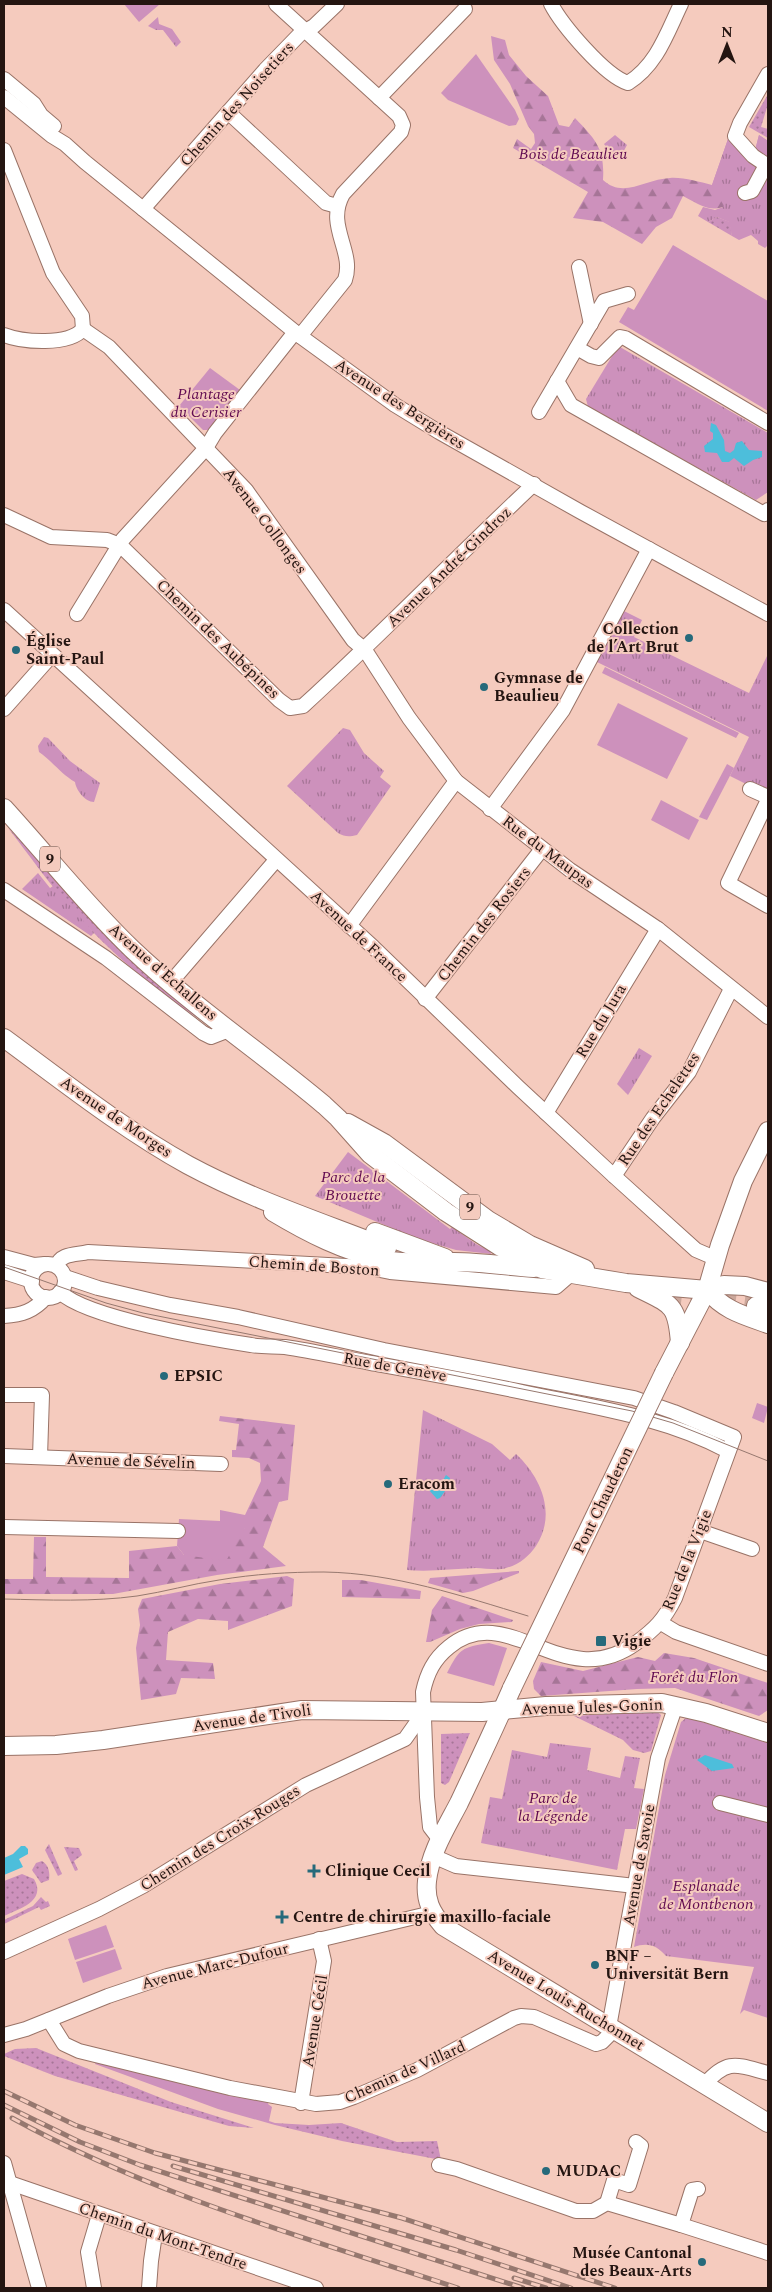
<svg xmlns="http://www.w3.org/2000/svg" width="772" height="2292" viewBox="0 0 772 2292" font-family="Spectral,serif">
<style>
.grass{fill:url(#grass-dots)}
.forest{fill:url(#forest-firs)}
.park{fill:url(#park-tufts)}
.garden{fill:#cd91bc}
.water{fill:#4dbedb}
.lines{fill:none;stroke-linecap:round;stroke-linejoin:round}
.major-tunnel{stroke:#cba79b;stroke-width:18;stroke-dasharray:18 9;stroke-linecap:butt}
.minor-casing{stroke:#997367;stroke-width:16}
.major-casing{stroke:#997367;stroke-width:20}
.minor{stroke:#fff;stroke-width:14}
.major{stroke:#fff;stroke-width:18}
.tram{stroke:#96786f;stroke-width:1}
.rail-casing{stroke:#96786f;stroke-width:5}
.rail{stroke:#f5cbbe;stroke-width:3;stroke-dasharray:9;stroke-linecap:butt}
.major-bridge-casing{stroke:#997367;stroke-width:20;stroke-linecap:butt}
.major-bridge{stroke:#fff;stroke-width:18}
.poi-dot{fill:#266a7b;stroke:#f5cbbe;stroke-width:2}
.labels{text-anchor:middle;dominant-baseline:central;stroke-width:4;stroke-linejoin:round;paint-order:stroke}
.shield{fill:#f5cbbe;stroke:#634c45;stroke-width:1}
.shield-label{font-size:15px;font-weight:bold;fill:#241511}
.street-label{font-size:16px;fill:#241511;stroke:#f5cbbe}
.park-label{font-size:16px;font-style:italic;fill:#610b51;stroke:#f5cbbe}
.poi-label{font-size:16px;font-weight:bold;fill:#241511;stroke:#f5cbbe;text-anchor:start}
</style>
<defs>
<pattern id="grass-dots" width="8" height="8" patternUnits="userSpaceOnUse" patternTransform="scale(1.25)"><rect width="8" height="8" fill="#cd91bc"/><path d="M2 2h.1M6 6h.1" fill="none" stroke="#a67597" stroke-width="1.8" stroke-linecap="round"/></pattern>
<pattern id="forest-firs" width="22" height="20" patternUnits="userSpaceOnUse" patternTransform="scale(1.25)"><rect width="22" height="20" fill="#cd91bc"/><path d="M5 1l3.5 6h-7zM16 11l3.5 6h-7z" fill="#a67597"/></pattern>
<pattern id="park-tufts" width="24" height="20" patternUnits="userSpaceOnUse" patternTransform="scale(1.25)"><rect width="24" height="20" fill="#cd91bc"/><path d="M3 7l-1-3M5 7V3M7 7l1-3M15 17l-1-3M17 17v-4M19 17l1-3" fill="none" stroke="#a67597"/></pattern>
</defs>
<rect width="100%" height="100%" fill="#f5cbbe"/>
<!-- grass -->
<g class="grass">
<path d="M768,94V104L761,127L768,129V138L749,127Z"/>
<path d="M717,217L730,222L732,236L708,222Z"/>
<path d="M8,828L201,1016L199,1019C153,989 111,953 74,912C50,885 30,856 8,828Z"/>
<path d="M656,1711L661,1715L651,1751L644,1753L633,1750L623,1740L574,1716Z"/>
<path d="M470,1733L449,1782L445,1785L441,1783V1734Z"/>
<path d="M49,1844L62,1874L58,1876L45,1850Z"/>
<path d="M64,1847L79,1848L82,1855L74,1861L78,1870L75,1871Z"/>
<path d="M42,1861C49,1865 50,1873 49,1880L41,1883L32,1870L36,1863Z"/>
<path d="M22,1874L34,1879C47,1901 19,1909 4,1916V1881Z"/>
<path d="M41,1897L46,1902L48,1901L50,1906L41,1910L39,1907L4,1924V1920L33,1906Z"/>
<path d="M36,2048L171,2102L254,2128L229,2126L55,2076L4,2056V2054L15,2049Z"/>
<path d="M275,2123L309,2125L341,2123L397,2142L437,2141L441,2160L342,2141L275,2125Z"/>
</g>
<!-- forest -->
<g class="forest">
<path d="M491,36L505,40L509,55L526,76L548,96L559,125L569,127L575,118C596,140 605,149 603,180C623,199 646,179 670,178C683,177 699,182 712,185L728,139L753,158L759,135L768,141L742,200C712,212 712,212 683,196L672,218L656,227L642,244L603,222L573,218L588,192L513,148L517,139L531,149L535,143L534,134L528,126L510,84L494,60Z"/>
<path d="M220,1416L295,1425L288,1500L279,1502L263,1547L286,1566L217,1575L113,1594H4V1579H33L34,1537H46V1577L129,1578V1551L177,1546L184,1555L245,1528V1515L261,1481L260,1463L249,1458L232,1457V1450H236L239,1424L219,1421Z"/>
<path d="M519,1571V1573L473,1591L463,1593L428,1583L430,1578Z"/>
<path d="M287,1576L294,1579L292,1606L228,1630V1621L198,1619L168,1632L166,1660L213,1663L215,1679L181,1678L176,1694L141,1700L136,1648L140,1625L138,1609L142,1599L220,1584Z"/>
<path d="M342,1580H361L421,1591L420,1599L342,1597Z"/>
<path d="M442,1596L513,1620L512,1622L479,1624L460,1629L430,1642H426L432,1610Z"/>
<path d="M664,1653L694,1658L768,1683V1710L759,1716L675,1688L637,1689L541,1696L534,1689L533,1681L541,1662L583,1671L638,1657L655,1661Z"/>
</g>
<!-- park -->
<g class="park">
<path d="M158,17L159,24L172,29L181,42L176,47L163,30H156L148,26Z"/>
<path d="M615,135L627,145L620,158L616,160L604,144Z"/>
<path d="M759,135L768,141V245L765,248L758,244V241L751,235L739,240L732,236L729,222L717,217L708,222L698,216L703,207L715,210L723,207L725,202L722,191L712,185L728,139L753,158Z"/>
<path d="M620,347L768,433V492L756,500L588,407L586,399L617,348Z"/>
<path d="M622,610L642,620L634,637L749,693L768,654V795L730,776L749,737L597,662Z"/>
<path d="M343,728L350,730L364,753L384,771L380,777L391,786L357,835C349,837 345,837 338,833L287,786Z"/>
<path d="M44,737L48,738L70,761L100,783L94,802C85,802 76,790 75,782C61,774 52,761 39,752L38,746Z"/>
<path d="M38,873L50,888L53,886L94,933L91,936L22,889Z"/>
<path d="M639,1048L652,1056L628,1095L617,1084Z"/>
<path d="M348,1152L450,1229L452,1227L476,1244L490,1251L491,1254L456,1250L418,1239L315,1196Z"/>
<path d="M423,1410L492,1444L510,1460L516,1454C541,1477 557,1514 536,1546C529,1556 519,1565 506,1568C497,1571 485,1568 476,1568C452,1569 430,1572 407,1570Z"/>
<path d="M687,1717L768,1743V2018L744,2010L740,2014L754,1967L666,1956C657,1945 647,1942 634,1947L665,1775L681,1722Z"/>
<path d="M550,1743L591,1748L587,1770L620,1778L625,1756L640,1758L634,1788L644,1789L636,1829H625L617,1870L481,1843L490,1797L502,1799L512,1750L547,1757Z"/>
</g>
<!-- garden -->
<g class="garden">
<path d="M124,4H160L139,22Z"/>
<path d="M476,54L515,110L519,119L516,125L509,126L448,100L441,93Z"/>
<path d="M673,245L768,301V411L619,322L628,307L634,310Z"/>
<path d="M210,368L240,390L208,430H203L179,406Z"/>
<path d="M605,667L739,733L736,738L602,673Z"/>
<path d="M618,703L688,738L667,779L597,745Z"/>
<path d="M727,764L734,768L707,820L699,817Z"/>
<path d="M661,800L699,820L689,840L651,820Z"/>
<path d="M757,1403L768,1407L764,1423L752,1418Z"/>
<path d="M220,1510L245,1515V1528L226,1561L184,1555L177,1546L179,1519L220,1521Z"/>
<path d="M489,1643L507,1648L494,1686L447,1673C459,1649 462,1647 489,1643Z"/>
<path d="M106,1925L114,1947L75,1960L68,1939Z"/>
<path d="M115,1949L122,1969L83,1983L76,1962Z"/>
<path d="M97,2057L270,2098L268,2104L272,2107L269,2121L275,2123V2125L218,2109L95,2064Z"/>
</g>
<!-- water -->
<g class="water">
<path d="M711,423L716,425L724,440L725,451L730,453L734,450L736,443L742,441L749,450L762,451V457L753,460L744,466L734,458L729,462H722L717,453L705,452L704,446L713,439V433L710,431Z"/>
<path d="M446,1475L450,1478L448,1487L440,1498L437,1499L428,1489L429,1486L438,1489Z"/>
<path d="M705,1755L732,1764L734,1768L712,1771L697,1760Z"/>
<path d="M21,1846H25L28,1849V1854L19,1859L23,1867L4,1875V1858L13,1854Z"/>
</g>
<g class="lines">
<!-- major-tunnel -->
<g class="major-tunnel">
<path d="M387,1248L426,1257"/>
<path d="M664,1294L756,1306"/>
</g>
<!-- minor casing -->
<g class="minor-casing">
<g id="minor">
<path d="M276,4L399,116L403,125L401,132L343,194C325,226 355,251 345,280L300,336"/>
<path d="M551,4C562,25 605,76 628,83C657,65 667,33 681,4"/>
<path d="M768,74L740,123L735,136L753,156L768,166"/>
<path d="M4,79L34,104L41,115L54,126"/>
<path d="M4,97L52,136L65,144L85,162L300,336L395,405L439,432L581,512L768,614"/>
<path d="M379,98L465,9"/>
<path d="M228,112L326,203L337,206"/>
<path d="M4,150L53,273L82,316L83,329"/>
<path d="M745,193L752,191L766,165"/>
<path d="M143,209L265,70L300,34L314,26L337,4"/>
<path d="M579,267L591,324"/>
<path d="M83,329L109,347L246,490L353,640L365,650L409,718L456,781L570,870L658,929L768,1017"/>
<path d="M4,335C22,342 69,346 83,329"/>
<path d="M577,348L591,356L599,358L620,337L625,338L768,423"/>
<path d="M557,381L571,405L764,514L768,510"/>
<path d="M539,412L604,301L628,294"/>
<path d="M4,515L51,537L107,540L120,545L279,700L290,708L303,706C382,634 456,557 534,484"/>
<path d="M4,610L373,947L518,1087L614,1176L696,1250L717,1259"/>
<path d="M77,614L123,539L206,448L215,433L295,332"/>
<path d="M4,709L52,655"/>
<path d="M750,789L768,797"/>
<path d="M768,800L728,883L768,906"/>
<path d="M490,809L563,710L649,549"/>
<path d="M4,890L106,958L203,1033L211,1037L229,1030"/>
<path d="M349,926L456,781"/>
<path d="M171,982L276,860"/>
<path d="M425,999L542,849"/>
<path d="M546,1113L658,929"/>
<path d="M614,1176L653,1118L689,1072L731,989"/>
<path d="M4,1257L34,1265L45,1264"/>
<circle cx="48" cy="1281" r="17"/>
<path d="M57,1266C60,1253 77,1255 88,1252L365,1267L390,1272L556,1287L571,1274"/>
<path d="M4,1272L32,1281"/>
<path d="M65,1277L98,1288L170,1305L238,1317L384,1350L634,1398L674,1412L734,1437L675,1598C664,1620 655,1629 636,1643C563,1696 509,1598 449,1647C434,1659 427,1673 423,1692L427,1797L430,1827L440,1840"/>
<path d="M60,1292C86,1318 211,1339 251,1345C262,1347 274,1346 285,1347C314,1351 342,1358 371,1363C421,1372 472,1381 522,1392C592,1407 665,1417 728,1451"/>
<path d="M4,1316C22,1315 34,1311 46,1297"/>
<path d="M4,1395H42L40,1457"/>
<path d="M4,1456L221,1464"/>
<path d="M4,1527L178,1531"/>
<path d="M700,1531L752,1549"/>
<path d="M661,1623L676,1632L768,1664"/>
<path d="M720,1803L768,1815"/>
<path d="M433,1856L456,1866L635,1886"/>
<path d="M4,1952L99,1909L143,1886L306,1785L405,1739L424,1712"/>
<path d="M49,2020L64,2044L79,2051L230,2088L316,2104L340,2102L354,2097L417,2070L514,2018L521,2016L534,2017L596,2044L602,2042L614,2030"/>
<path d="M609,2027L658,1758L676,1705"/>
<path d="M4,2035L26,2029L108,1996L167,1976L432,1913"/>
<path d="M705,2084C728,2058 737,2065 768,2073"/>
<path d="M301,2103L324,1961L319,1939"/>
<path d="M4,2163L39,2288"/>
<path d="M439,2165L457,2169L576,2211H593L607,2203L681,2225"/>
<path d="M10,2183L316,2288"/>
<path d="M698,2189L692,2190L681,2225L768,2253"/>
<path d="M607,2203L614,2180L629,2185L641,2146L636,2142"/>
<path d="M94,2288L88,2252L99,2215"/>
<path d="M149,2288L151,2261L155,2234"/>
</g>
</g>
<!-- major casing -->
<g class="major-casing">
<g id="major">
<path d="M4,808C47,855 86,905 132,949C192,1006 261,1052 324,1105L338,1118L370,1154L446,1212L499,1246L542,1269L626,1283L707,1290L724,1285L745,1286L768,1292"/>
<path d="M4,1038C64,1082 123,1129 188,1165C251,1199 321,1222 387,1248"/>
<path d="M348,1123L384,1143L488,1220L530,1245L585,1269"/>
<path d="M273,1212C308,1233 345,1252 385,1260C408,1264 431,1262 454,1262C480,1262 507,1266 534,1268"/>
<path d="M375,1232L445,1258"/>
<path d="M638,1288C672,1305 677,1304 680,1343"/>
<path d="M707,1290C725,1311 743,1315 768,1324"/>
<path d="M756,1306L768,1309"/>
<path d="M664,1373L707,1290L720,1245L743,1181L768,1131"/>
<path d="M512,1688C495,1727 477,1765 459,1803C446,1828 430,1853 427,1881C425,1900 431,1912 443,1926L768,2123"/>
<path d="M4,1746L56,1745L103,1740L302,1710L482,1712L546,1706L662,1703L706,1713L768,1733"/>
</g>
</g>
<!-- minor -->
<use href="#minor" class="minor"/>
<!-- major -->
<use href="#major" class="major"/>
<!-- tram -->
<g class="tram">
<path d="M4,1267L106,1303L143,1313L632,1411L673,1423L768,1461"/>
<path d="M4,1599C48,1600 93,1602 137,1596C164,1592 191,1584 219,1580C254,1574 289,1572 324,1572C394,1573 462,1596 528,1616"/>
</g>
<!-- rail casing -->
<g class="rail-casing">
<g id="rail">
<path d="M4,2091L75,2125L155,2153L402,2218L615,2288"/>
<path d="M4,2105L80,2142L140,2165L523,2288"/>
<path d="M12,2118C152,2195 307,2238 458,2288"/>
<path d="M173,2166L456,2250L571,2288"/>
<path d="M514,2278L546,2288"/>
</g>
</g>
<!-- rail -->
<use href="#rail" class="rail"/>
<!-- major-bridge casing -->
<g class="major-bridge-casing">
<path id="major-bridge" d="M512,1688L664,1373"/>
</g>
<!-- major-bridge -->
<use href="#major-bridge" class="major-bridge"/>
</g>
<!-- markers -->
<g class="poi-dot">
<circle cx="689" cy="638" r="5"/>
<circle cx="16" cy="650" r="5"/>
<circle cx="484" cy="687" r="5"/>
<circle cx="164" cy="1376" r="5"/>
<circle cx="388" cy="1484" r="5"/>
<rect x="595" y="1635" width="12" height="12" rx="2.5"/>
<path d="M311.5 1863.5h5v5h5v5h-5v5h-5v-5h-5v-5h5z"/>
<path d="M279.5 1909.5h5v5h5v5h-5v5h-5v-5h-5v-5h5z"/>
<circle cx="595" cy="1965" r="5"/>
<circle cx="546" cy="2171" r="5"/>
<circle cx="702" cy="2262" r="5"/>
</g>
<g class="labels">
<!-- shield labels -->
<g class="shield">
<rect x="40" y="846.5" width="20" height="25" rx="4"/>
<rect x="460" y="1194.5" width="20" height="25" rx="4"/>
</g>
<g class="shield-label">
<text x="50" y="859">9</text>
<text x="470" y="1207">9</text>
</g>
<!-- street labels -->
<g class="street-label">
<text transform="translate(237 104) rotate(-48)">Chemin des Noisetiers</text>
<text transform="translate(400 404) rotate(33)">Avenue des Bergières</text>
<text transform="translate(265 521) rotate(53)">Avenue Collonges</text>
<text transform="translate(449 567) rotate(-44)">Avenue André-Gindroz</text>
<text transform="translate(218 639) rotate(44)">Chemin des Aubépines</text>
<text transform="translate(548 852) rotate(37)">Rue du Maupas</text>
<text transform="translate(484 924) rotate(-52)">Chemin des Rosiers</text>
<text transform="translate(359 936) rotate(43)">Avenue de France</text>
<text transform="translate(163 972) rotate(41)">Avenue d'Echallens</text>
<text transform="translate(601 1021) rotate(-59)">Rue du Jura</text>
<text transform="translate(659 1109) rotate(-56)">Rue des Echelettes</text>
<text transform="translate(116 1117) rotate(34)">Avenue de Morges</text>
<text transform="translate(314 1266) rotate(4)">Chemin de Boston</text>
<text transform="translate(395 1367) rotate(10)">Rue de Genève</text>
<text transform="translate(131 1461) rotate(2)">Avenue de Sévelin</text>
<text transform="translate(603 1500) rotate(-64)">Pont Chauderon</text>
<text transform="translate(687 1560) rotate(-68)">Rue de la Vigie</text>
<text transform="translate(592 1707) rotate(-2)">Avenue Jules-Gonin</text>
<text transform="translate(252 1718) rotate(-8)">Avenue de Tivoli</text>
<text transform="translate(220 1838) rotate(-32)">Chemin des Croix-Rouges</text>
<text transform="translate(639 1865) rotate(-80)">Avenue de Savoie</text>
<text transform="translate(215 1966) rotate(-14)">Avenue Marc-Dufour</text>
<text transform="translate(566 2000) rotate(31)">Avenue Louis-Ruchonnet</text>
<text transform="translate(315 2021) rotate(-81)">Avenue Cécil</text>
<text transform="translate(405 2072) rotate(-24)">Chemin de Villard</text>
<text transform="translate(163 2236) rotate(19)">Chemin du Mont-Tendre</text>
</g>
<!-- park labels -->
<g class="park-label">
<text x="573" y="154">Bois de Beaulieu</text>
<text x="206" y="394">Plantage<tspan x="206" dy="18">du Cerisier</tspan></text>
<text x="353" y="1177">Parc de la<tspan x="353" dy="18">Brouette</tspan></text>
<text x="694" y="1677">Forêt du Flon</text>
<text x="553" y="1798">Parc de<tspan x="553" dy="18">la Légende</tspan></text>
<text x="706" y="1886">Esplanade<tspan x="706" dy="18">de Montbenon</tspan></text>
</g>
<!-- poi labels -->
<g class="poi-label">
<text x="679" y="629" text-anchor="end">Collection<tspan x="679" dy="18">de l’Art Brut</tspan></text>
<text x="26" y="641">Église<tspan x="26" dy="18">Saint-Paul</tspan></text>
<text x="494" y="678">Gymnase de<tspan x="494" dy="18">Beaulieu</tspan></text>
<text x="174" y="1376">EPSIC</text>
<text x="398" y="1484">Eracom</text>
<text x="612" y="1641">Vigie</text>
<text x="325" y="1871">Clinique Cecil</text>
<text x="293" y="1917">Centre de chirurgie maxillo-faciale</text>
<text x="605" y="1956">BNF –<tspan x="605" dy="18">Universität Bern</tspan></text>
<text x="556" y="2171">MUDAC</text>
<text x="692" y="2253" text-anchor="end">Musée Cantonal<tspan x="692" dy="18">des Beaux-Arts</tspan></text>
</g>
</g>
<!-- border -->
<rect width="772" height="2292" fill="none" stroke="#241511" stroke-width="10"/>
<!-- north arrow -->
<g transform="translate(727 45)" stroke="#f5cbbe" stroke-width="4" paint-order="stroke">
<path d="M0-4L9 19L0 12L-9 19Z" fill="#241511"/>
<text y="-8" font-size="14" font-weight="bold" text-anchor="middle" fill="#241511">N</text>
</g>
</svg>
